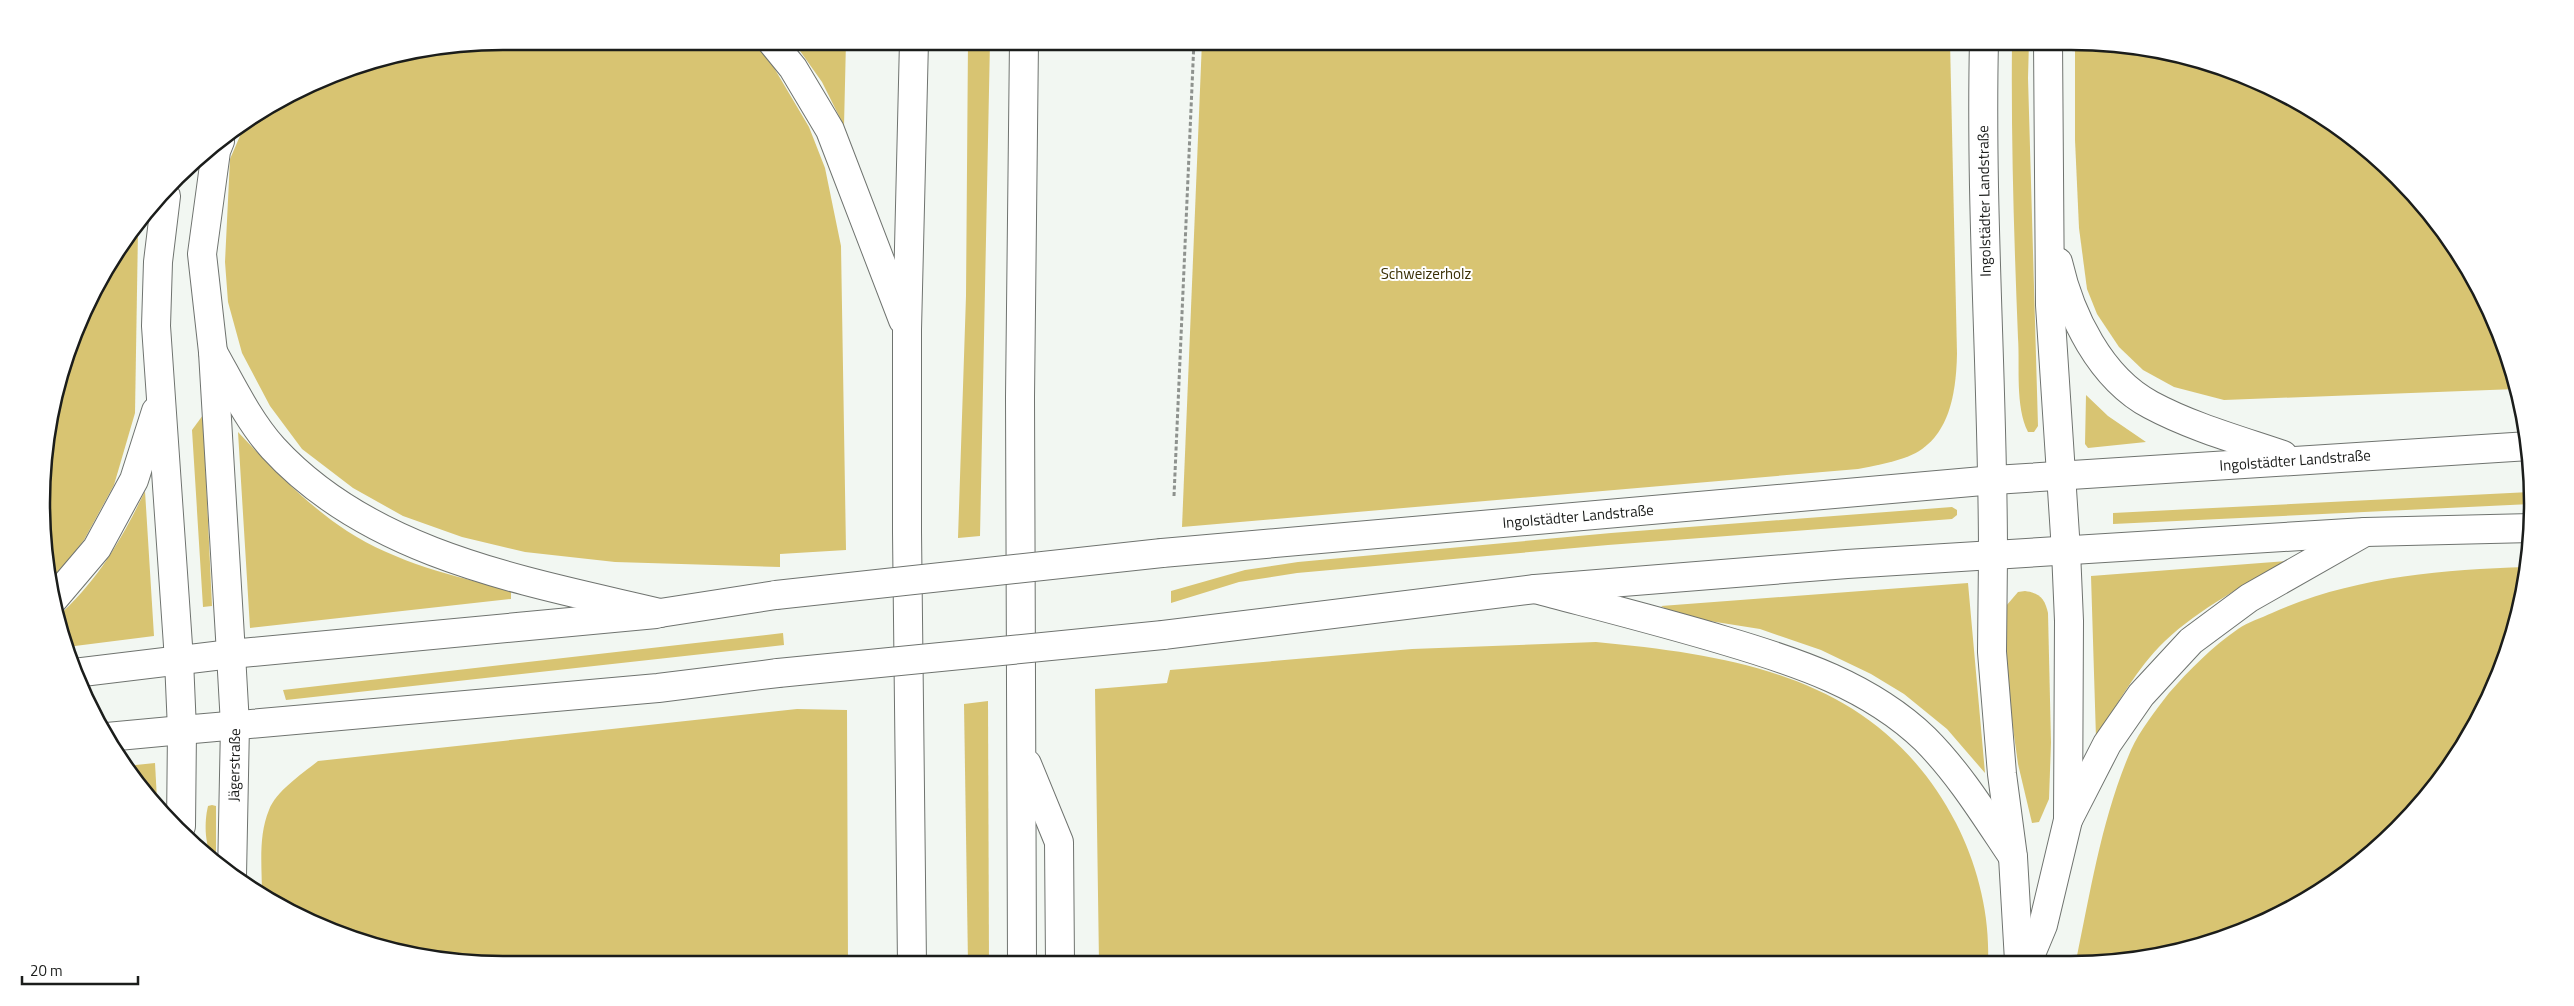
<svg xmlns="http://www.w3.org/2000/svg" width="2574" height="1006" viewBox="0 0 2574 1006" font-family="'Titillium Web',sans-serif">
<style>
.green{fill:#d8c472}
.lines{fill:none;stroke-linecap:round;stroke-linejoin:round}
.street-casing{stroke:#6f736f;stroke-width:30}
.secondary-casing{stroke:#6f736f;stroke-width:30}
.primary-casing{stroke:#6f736f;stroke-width:30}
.highway-casing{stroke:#6f736f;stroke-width:30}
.path{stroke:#8e928e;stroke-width:3;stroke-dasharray:4 2.5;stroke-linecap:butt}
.street{stroke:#fff;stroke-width:28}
.secondary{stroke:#fff;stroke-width:28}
.primary{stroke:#fff;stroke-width:28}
.highway{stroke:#fff;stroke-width:28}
.primary-bridge-casing{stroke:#6f736f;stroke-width:30;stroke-linecap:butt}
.primary-bridge{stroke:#fff;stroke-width:28}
.labels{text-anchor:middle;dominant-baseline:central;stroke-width:4;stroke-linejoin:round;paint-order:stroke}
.street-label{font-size:15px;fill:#1b1d1b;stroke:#fff}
.park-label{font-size:15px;fill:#392f05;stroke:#fff}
.rim{fill:none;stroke:#1b1d1b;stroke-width:2.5}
</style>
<rect width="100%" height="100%" fill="#f2f7f2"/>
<!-- green -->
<g class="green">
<path d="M503,41H753L770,61L809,127L825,168L841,246L846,550L780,554V567L615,562L525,552L462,537L403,516L353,488L302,449L270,406L242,353L228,302L225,262L230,159L246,122L272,103L354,66Z"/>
<path d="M793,41H846L844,126L822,82Z"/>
<path d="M968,41H990L980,536L958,538L966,296Z"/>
<path d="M1202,41H1950L1957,354C1956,395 1949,443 1904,458C1889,463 1874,466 1858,469L1182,527Z"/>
<path d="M2012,41H2029L2028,78L2038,426L2034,432H2028C2015,406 2020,367 2018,338C2014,239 2011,140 2012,41Z"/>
<path d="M2075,42L2191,57L2275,89L2352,137L2418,199L2471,272L2508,355L2516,389L2224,400L2174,387L2143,370L2119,347L2097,314L2087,289L2079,228L2075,140Z"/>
<path d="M138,230L135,413L114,485L84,540L50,583L45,442L66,354L103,272Z"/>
<path d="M2086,395L2108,416L2146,442L2088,448L2085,444Z"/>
<path d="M203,415L212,606L203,607L192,430Z"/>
<path d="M238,432C272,468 306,504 347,531C397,563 455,577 511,590V599L250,628Z"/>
<path d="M145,491L154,636L67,647L57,617C97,582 122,539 145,491Z"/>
<path d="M2530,492L2531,504L2113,524V513Z"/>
<path d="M1952,507L1957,510V515L1952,519L1608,545L1297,573L1239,582L1171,603V591L1245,570L1298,562L1611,533Z"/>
<path d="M2287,561C2245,585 2200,608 2165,641C2136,669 2117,705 2096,738L2091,576Z"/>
<path d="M2526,567L2517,623L2471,734L2376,850L2275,917L2132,961H2076C2091,889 2102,817 2131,750C2140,730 2156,710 2169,693C2189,670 2212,647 2238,629C2248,622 2261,618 2272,613C2352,577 2439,570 2526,567Z"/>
<path d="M1968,583L1985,773L1947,729L1904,694L1871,674L1821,650L1760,629L1678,616L1661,606Z"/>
<path d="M2025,591C2040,593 2045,599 2048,613L2051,743L2049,799L2039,822L2032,823L2018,764L2007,685L2004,619L2006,606L2018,592Z"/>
<path d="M783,633L784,645L286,700L283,690Z"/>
<path d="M1596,642C1743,656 1881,679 1956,823C1977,864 1990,914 1988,961L1099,963L1095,689L1167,683L1170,670L1412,649Z"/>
<path d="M988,701L989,964H968L964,704Z"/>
<path d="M797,709L847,710L848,964L503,965L383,949L299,917L262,895C262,868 258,836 269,810C276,791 302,774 318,761Z"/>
<path d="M155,763L157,800L126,766Z"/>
<path d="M212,805L216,806V862C204,850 204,822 208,806Z"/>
</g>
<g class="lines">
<!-- street casing -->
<g class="street-casing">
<g id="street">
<path d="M181,826L182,730"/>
<path d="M232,876L235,725"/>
</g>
</g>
<!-- secondary casing -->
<g class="secondary-casing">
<g id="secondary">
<path d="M231,654L235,725"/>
<path d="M74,673L231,654L656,614"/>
<path d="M107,737L182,730"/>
</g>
</g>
<!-- primary casing -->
<g class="primary-casing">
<g id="primary">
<path d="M1984,41C1980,213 1993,384 1993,556"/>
<path d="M2048,41L2050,305L2066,551"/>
<path d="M2058,262C2070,315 2100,378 2151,405C2192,427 2239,440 2283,455"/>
<path d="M1162,553L1994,480L2529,446"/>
<path d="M660,613L776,595"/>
<path d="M1163,635L1535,589L1847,564L2365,532L2532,528"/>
<path d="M179,660L182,730L658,688L778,673"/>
</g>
</g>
<!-- highway casing -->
<g class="highway-casing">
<g id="highway">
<path d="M771,41L793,68L830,130L903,320"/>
<path d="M220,141L216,151L202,254L213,352L231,654"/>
<path d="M166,196L158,262L156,326L179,660"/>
<path d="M213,352C231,384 248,420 273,448C371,555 525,581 660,613"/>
<path d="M1993,556L1992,652L2002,774L2013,857L2019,961"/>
<path d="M1535,589C1599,606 1663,622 1726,641C1797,662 1870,686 1925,739C1960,774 1986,817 2013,857"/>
<path d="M52,601L97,548L134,480L156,411"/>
<path d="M1027,764L1059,842L1060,963"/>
<path d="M2068,820L2107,744L2141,695L2191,641L2249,598L2365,532"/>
<path d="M2028,961L2043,925L2068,820L2069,621L2066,551"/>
<path d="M1022,963L1020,397L1024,41"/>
<path d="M912,964L907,532V330L914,41"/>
</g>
</g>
<!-- path -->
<path class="path" d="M1174,496L1194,41"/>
<!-- street -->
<use href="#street" class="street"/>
<!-- secondary -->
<use href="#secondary" class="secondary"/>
<!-- primary -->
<use href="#primary" class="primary"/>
<!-- highway -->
<use href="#highway" class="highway"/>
<!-- primary-bridge casing -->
<g class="primary-bridge-casing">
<g id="primary-bridge">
<path d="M776,595L1162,553"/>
<path d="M778,673L1163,635"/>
</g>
</g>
<!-- primary-bridge -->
<use href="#primary-bridge" class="primary-bridge"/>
</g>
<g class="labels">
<!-- street labels -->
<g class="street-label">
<text transform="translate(1984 201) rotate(-91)">Ingolstädter Landstraße</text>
<text transform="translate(2295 460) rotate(-4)">Ingolstädter Landstraße</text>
<text transform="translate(1578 516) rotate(-5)">Ingolstädter Landstraße</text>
<text transform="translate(234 765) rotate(-89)">Jägerstraße</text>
</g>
<!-- park labels -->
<g class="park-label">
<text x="1426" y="273">Schweizerholz</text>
</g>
</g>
<!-- crop -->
<path d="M0 0H2574V1006H0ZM503 50H2071A453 453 0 0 1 2524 503V503A453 453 0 0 1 2071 956H503A453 453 0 0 1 50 503V503A453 453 0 0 1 503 50Z" fill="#fff" fill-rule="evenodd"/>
<path class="rim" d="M503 50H2071A453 453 0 0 1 2524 503V503A453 453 0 0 1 2071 956H503A453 453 0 0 1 50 503V503A453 453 0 0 1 503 50Z"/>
<!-- scale -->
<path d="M22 976v8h116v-8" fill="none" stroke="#1b1d1b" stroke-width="2.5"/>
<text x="30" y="976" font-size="15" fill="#1b1d1b" stroke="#ffffff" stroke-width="4" paint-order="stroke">20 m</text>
</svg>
